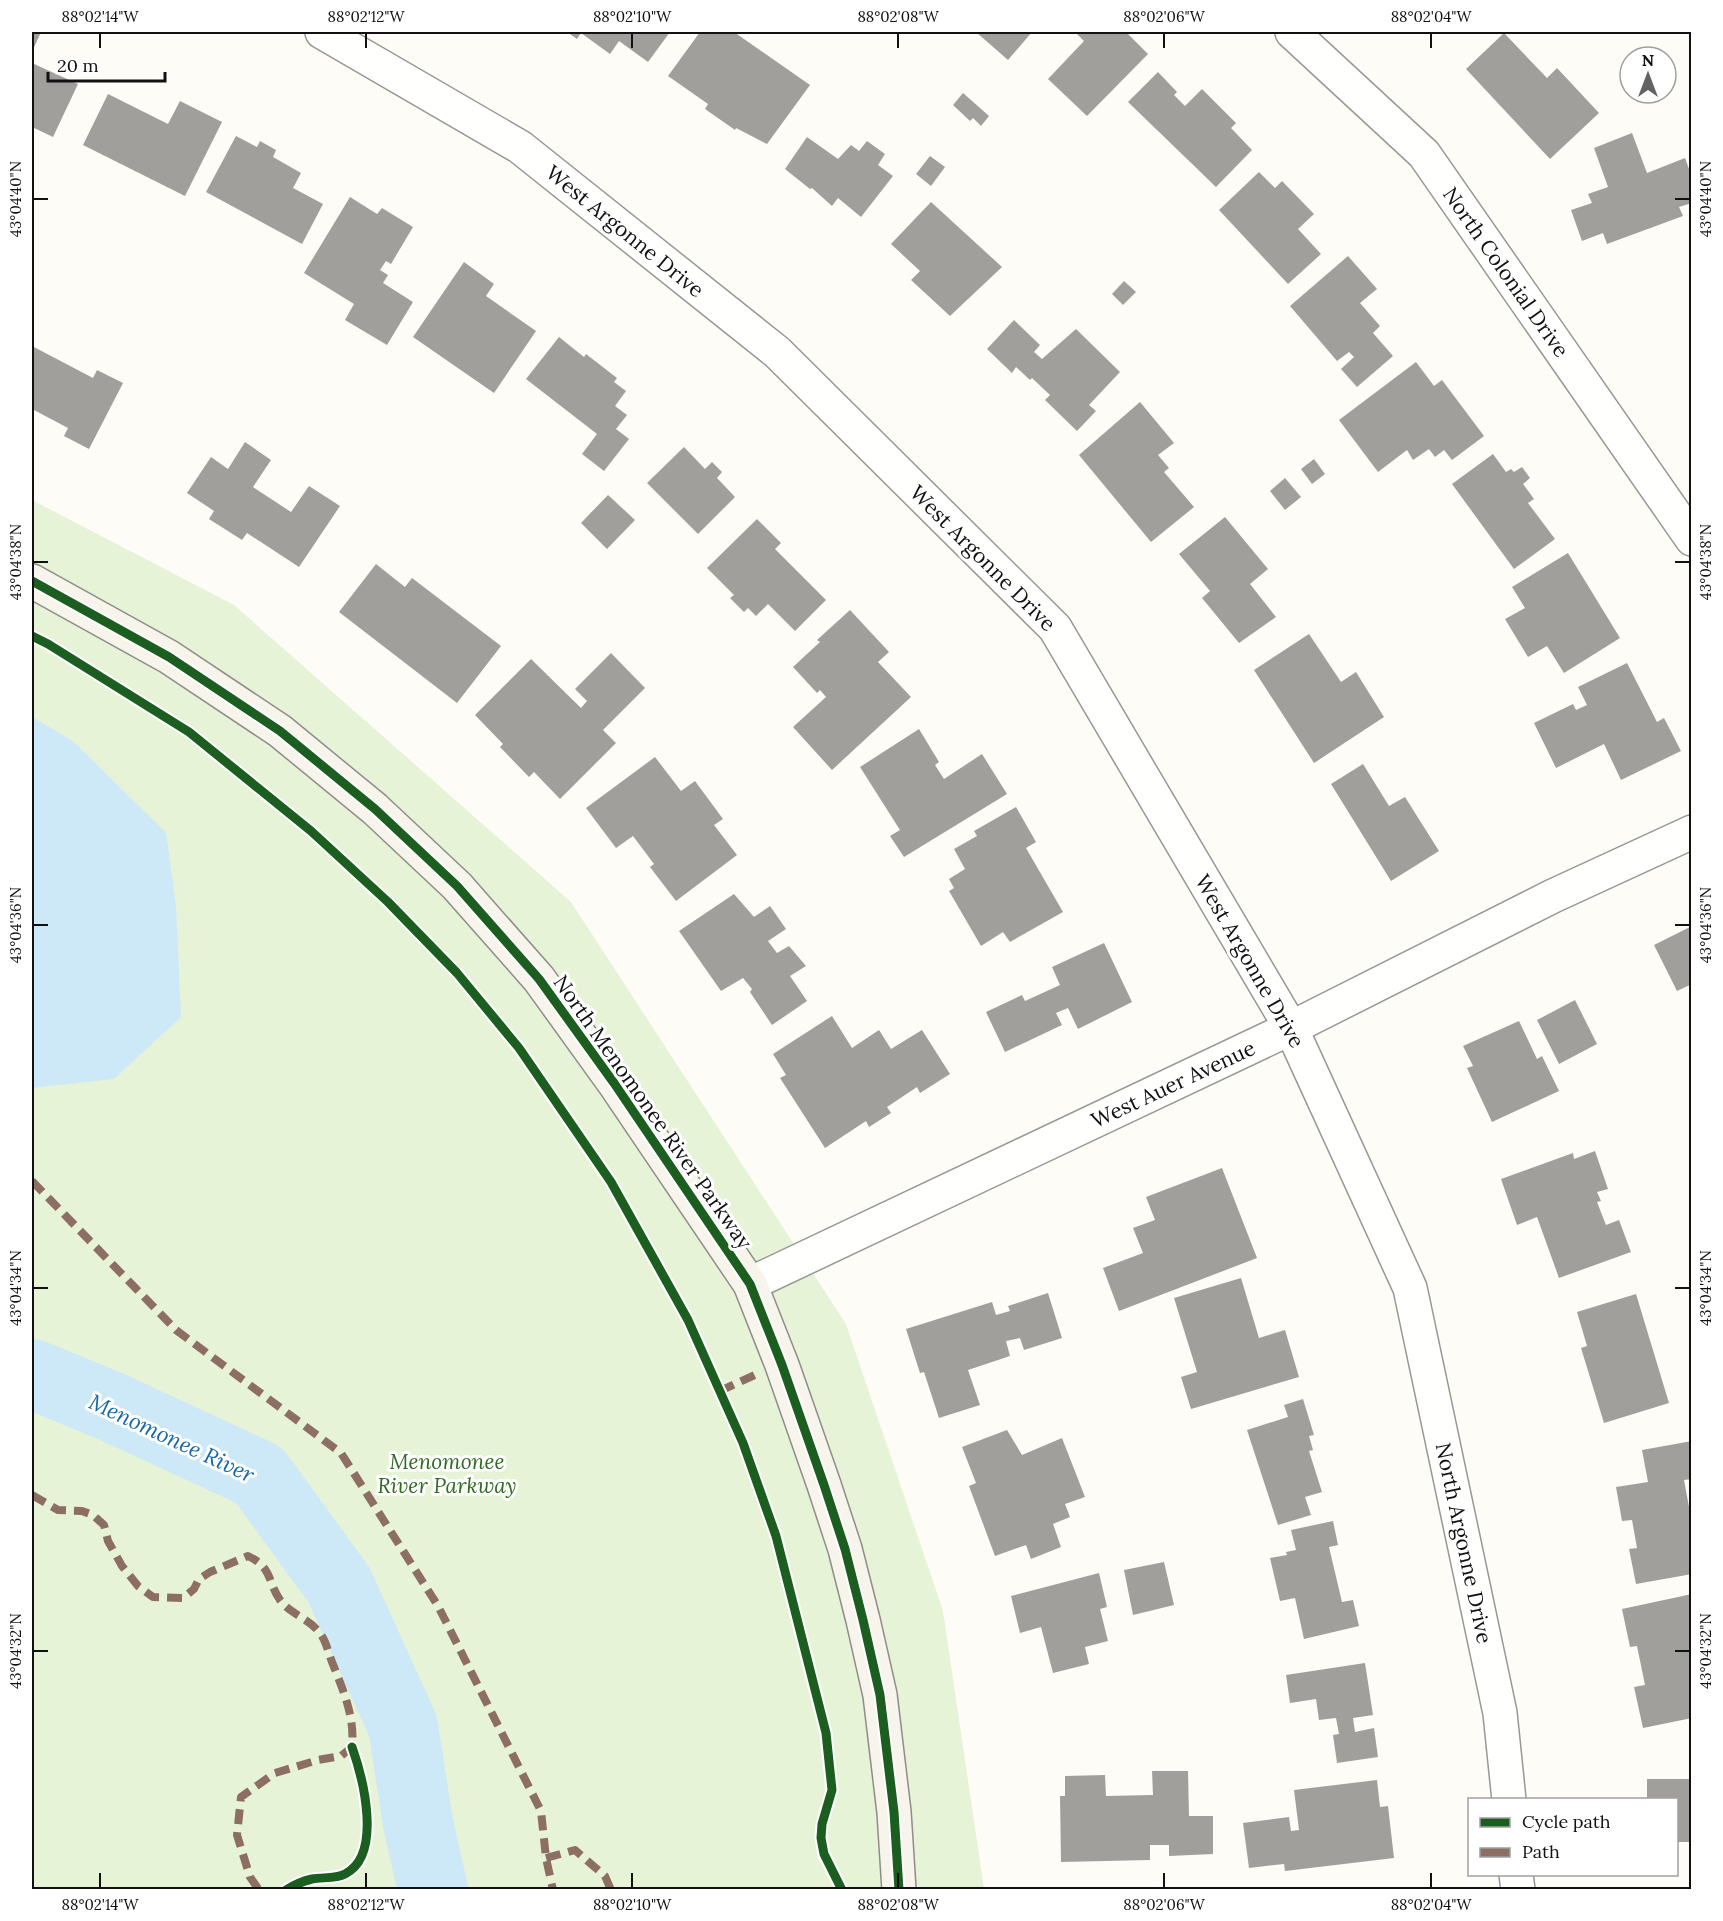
<svg xmlns="http://www.w3.org/2000/svg" width="1723" height="1921" viewBox="0 0 1723 1921" font-family="Lora,serif">
<style>
.green{fill:#e7f3d7}
.water{fill:#cde8f7}
.lines{fill:none;stroke-linecap:round;stroke-linejoin:round}
.river{stroke:#cde8f7;stroke-width:70}
.building{fill:#a19f9c}
.street-casing{stroke:#979795;stroke-width:36}
.secondary-casing{stroke:#8e8d8b;stroke-width:36}
.street{stroke:#fffffe;stroke-width:33}
.secondary{stroke:#f6f4eb;stroke-width:33}
.quiet{stroke:#8d6e63;stroke-width:8;stroke-dasharray:15 8;stroke-linecap:butt}
.cycleway-casing{stroke:#fff;stroke-width:13}
.cycleway{stroke:#1b5e20;stroke-width:9}
.ticks{fill:none;stroke:#111;stroke-width:2}
.labels{text-anchor:middle;dominant-baseline:central;stroke-width:6;stroke-linejoin:round;paint-order:stroke}
.street-label{font-size:21px;fill:#111;stroke:#fff}
.park-label{font-size:21px;font-style:italic;fill:#2f6b1f;stroke:#fff}
.water-label{font-size:22px;font-style:italic;fill:#1768a6;stroke:#fff}
.neatline{fill:none;stroke:#111;stroke-width:2}
.ticks-label{font-size:15px;text-anchor:middle;fill:#111}
</style>
<rect width="100%" height="100%" fill="#fdfcf7"/>
<!-- green -->
<path class="green" d="M32,500L234,605L571,902L846,1324L943,1611L984,1889H32Z"/>
<!-- water -->
<path class="water" d="M32,717L73,741L166,833L176,905L181,1017L114,1079L32,1088Z"/>
<g class="lines">
<!-- river -->
<path class="river" d="M32,1374L110,1406L259,1475L339,1585L403,1726L418,1823L433,1890"/>
</g>
<!-- building -->
<g class="building">
<path d="M32,32H41L32,52Z"/>
<path d="M567,32H670L648,62L619,41L610,54L581,33L577,39Z"/>
<path d="M700,32H734L810,85L767,144L736,128L735,130L705,109L708,104L668,76Z"/>
<path d="M976,32H1032L1008,60Z"/>
<path d="M1075,32H1126L1148,54L1087,116L1048,79L1084,41Z"/>
<path d="M1504,33L1547,78L1557,68L1599,113L1550,159L1466,69Z"/>
<path d="M32,63L78,84L53,137L32,127Z"/>
<path d="M1158,72L1177,92L1174,95L1185,106L1202,89L1236,123L1231,128L1252,150L1216,187L1128,102Z"/>
<path d="M963,93L989,116L981,126L973,118L970,121L953,105Z"/>
<path d="M108,94L168,124L180,101L222,122L185,196L83,145Z"/>
<path d="M1632,133L1647,173L1685,158L1692,177V203L1679,207L1683,216L1607,244L1603,233L1582,241L1571,210L1592,203L1588,194L1608,187L1594,148Z"/>
<path d="M236,136L257,147L260,141L276,150L273,157L301,173L293,188L323,204L302,244L206,192Z"/>
<path d="M807,137L838,159L851,145L859,151L867,141L885,154L878,165L893,176L861,217L838,198L832,206L812,188L810,189L785,169Z"/>
<path d="M930,156L945,167L931,186L916,174Z"/>
<path d="M1259,172L1275,188L1282,181L1314,214L1298,229L1321,254L1288,284L1219,210Z"/>
<path d="M350,197L377,214L382,208L413,227L391,264L386,261L380,270L388,275L383,283L413,302L387,345L345,320L354,304L304,273Z"/>
<path d="M931,202L1002,267L950,316L911,280L920,271L891,244Z"/>
<path d="M1348,256L1377,289L1360,303L1380,326L1373,333L1393,356L1357,387L1341,369L1354,357L1349,352L1337,361L1290,306Z"/>
<path d="M464,262L494,284L486,296L536,331L494,393L413,337Z"/>
<path d="M1124,281L1136,292L1123,305L1112,294Z"/>
<path d="M1014,320L1040,345L1034,352L1042,359L1076,329L1120,372L1089,405L1096,411L1077,431L1045,400L1050,395L1032,378L1030,380L1016,367L1012,373L987,349Z"/>
<path d="M559,337L584,357L586,354L617,378L614,382L626,391L615,406L627,415L616,429L629,439L604,471L582,454L597,434L526,379Z"/>
<path d="M32,346L93,378L97,370L123,383L89,449L64,436L68,428L32,409Z"/>
<path d="M1416,362L1434,386L1442,380L1484,436L1452,460L1444,450L1435,457L1429,449L1413,460L1407,450L1378,472L1339,420Z"/>
<path d="M1140,402L1174,443L1158,455L1169,468L1164,472L1194,507L1151,542L1079,455Z"/>
<path d="M245,442L271,460L253,487L291,512L309,486L340,506L299,567L247,533L242,540L209,519L214,511L187,493L211,457L228,469Z"/>
<path d="M684,447L705,469L712,462L722,472L717,478L735,497L698,534L647,483Z"/>
<path d="M1493,454L1506,472L1511,469L1514,472L1522,467L1530,478L1523,484L1534,499L1528,503L1555,539L1514,569L1452,484Z"/>
<path d="M1314,459L1325,474L1312,484L1301,469Z"/>
<path d="M1285,478L1301,497L1285,510L1270,491Z"/>
<path d="M608,495L635,520L607,549L581,523Z"/>
<path d="M1225,517L1268,569L1250,584L1276,617L1239,643L1202,598L1210,591L1179,554Z"/>
<path d="M757,519L781,543L775,549L826,600L795,631L768,604L756,616L748,608L744,612L730,598L734,595L707,568Z"/>
<path d="M1568,553L1620,638L1564,673L1547,646L1528,657L1505,619L1525,608L1512,587Z"/>
<path d="M376,564L405,587L412,578L501,646L457,703L339,612Z"/>
<path d="M850,610L889,652L878,662L911,697L832,770L793,727L826,697L820,690L817,693L793,667L820,642L817,640Z"/>
<path d="M1309,634L1341,682L1356,672L1384,717L1314,763L1254,670Z"/>
<path d="M611,653L645,688L603,730L616,743L560,799L534,772L529,777L500,747L503,744L475,715L531,659L581,708L587,701L575,689Z"/>
<path d="M1627,663L1657,722L1664,718L1681,751L1621,780L1604,744L1556,768L1534,723L1573,704L1576,710L1587,705L1578,687Z"/>
<path d="M919,729L939,762L935,765L944,779L982,754L1007,794L904,857L890,836L900,830L860,767Z"/>
<path d="M655,757L681,791L695,781L723,819L714,825L737,855L676,901L650,867L654,864L633,836L616,848L586,808Z"/>
<path d="M1363,764L1389,806L1405,797L1439,851L1391,881L1331,784Z"/>
<path d="M1016,807L1036,842L1026,848L1063,912L1010,942L1003,932L981,946L949,891L954,888L949,879L965,869L954,849L977,836L974,831Z"/>
<path d="M734,894L754,917L770,906L786,929L768,941L777,953L789,946L806,966L790,976L807,1001L772,1025L750,992L752,989L743,978L721,991L679,931Z"/>
<path d="M1692,923V984L1677,991L1654,945L1690,927L1688,925Z"/>
<path d="M1104,943L1132,1002L1078,1029L1068,1008L1056,1013L1062,1025L1005,1052L986,1012L1022,995L1025,1001L1060,985L1052,967Z"/>
<path d="M1575,1000L1597,1044L1559,1064L1537,1020Z"/>
<path d="M832,1016L852,1048L879,1030L891,1049L922,1030L950,1074L920,1093L917,1087L887,1107L891,1113L869,1127L866,1121L825,1148L780,1078L786,1075L773,1054Z"/>
<path d="M1519,1021L1537,1059L1542,1056L1559,1091L1492,1122L1467,1068L1473,1066L1463,1046Z"/>
<path d="M1595,1151L1608,1189L1597,1192L1601,1201L1597,1202L1606,1225L1619,1220L1631,1252L1559,1278L1537,1217L1517,1225L1501,1179L1573,1153L1574,1159Z"/>
<path d="M1222,1168L1257,1258L1119,1311L1103,1268L1143,1253L1133,1228L1155,1220L1146,1197Z"/>
<path d="M1241,1278L1259,1338L1285,1330L1299,1377L1191,1409L1181,1377L1197,1372L1174,1298Z"/>
<path d="M1048,1293L1062,1338L1024,1350L1020,1338L1006,1341L1010,1356L968,1370L980,1405L939,1418L924,1372L920,1373L906,1329L992,1302L996,1315L1010,1311L1008,1306Z"/>
<path d="M1636,1294L1669,1403L1604,1423L1581,1348L1587,1346L1577,1312Z"/>
<path d="M1303,1399L1314,1435L1309,1436L1313,1450L1309,1451L1322,1492L1305,1497L1311,1515L1278,1525L1247,1430L1288,1417L1284,1405Z"/>
<path d="M1007,1430L1022,1455L1062,1438L1085,1497L1065,1504L1070,1517L1053,1524L1061,1547L1031,1559L1026,1545L995,1556L969,1486L976,1483L962,1447Z"/>
<path d="M1692,1441V1479L1684,1480L1692,1523V1574L1636,1584L1629,1549L1637,1548L1632,1520L1622,1521L1616,1487L1648,1482L1642,1450Z"/>
<path d="M1333,1521L1338,1545L1329,1547L1342,1602L1353,1600L1359,1626L1304,1639L1295,1598L1280,1601L1270,1558L1287,1555L1286,1552L1296,1550L1291,1530Z"/>
<path d="M1164,1562L1174,1605L1133,1615L1124,1570Z"/>
<path d="M1099,1573L1107,1607L1100,1609L1108,1641L1085,1647L1089,1664L1053,1673L1041,1627L1020,1633L1011,1596Z"/>
<path d="M1692,1594V1718L1643,1728L1634,1687L1645,1685L1637,1646L1630,1647L1622,1609Z"/>
<path d="M1365,1663L1373,1715L1353,1718L1355,1732L1374,1728L1378,1757L1337,1763L1333,1735L1339,1734L1336,1718L1319,1720L1316,1699L1290,1703L1286,1675Z"/>
<path d="M1152,1771H1188L1189,1816H1213V1854L1169,1856V1845H1150V1860L1061,1862L1060,1796H1065V1776L1105,1775L1106,1796L1153,1795Z"/>
<path d="M1647,1779H1692V1842H1676V1800H1647Z"/>
<path d="M1377,1780L1380,1807L1388,1806L1394,1858L1285,1871L1284,1864L1249,1868L1243,1823L1289,1817L1291,1831L1299,1830L1294,1790Z"/>
</g>
<g class="lines">
<!-- street casing -->
<g class="street-casing">
<g id="street">
<path d="M322,32L520,147L777,352L1055,628L1291,1028L1410,1288L1500,1713L1509,1800"/>
<path d="M1292,32L1424,154L1692,539"/>
<path d="M750,1284L1291,1028L1553,896L1692,832"/>
<path d="M1516,1874L1518,1890"/>
</g>
</g>
<!-- secondary casing -->
<g class="secondary-casing">
<path id="secondary" d="M32,581L169,657L280,731L375,809L457,886L539,979L614,1083L750,1284L782,1365L824,1485L845,1549L863,1620L880,1695L894,1812L899,1890"/>
</g>
<!-- street -->
<use href="#street" class="street"/>
<!-- secondary -->
<use href="#secondary" class="secondary"/>
<!-- quiet -->
<g class="quiet">
<path d="M32,1181L176,1330L341,1453L438,1606L541,1811L546,1858L553,1890"/>
<path d="M720,1391L759,1373"/>
<path d="M32,1495L58,1510L82,1511L93,1515L104,1525L108,1541L122,1566L138,1586L153,1597L183,1598L194,1589L199,1579L210,1572L248,1556C273,1568 267,1581 280,1600C290,1614 308,1618 319,1632C326,1640 328,1652 332,1662C343,1690 355,1716 352,1747L341,1756L318,1760L275,1773L241,1797L237,1835L250,1877L259,1890"/>
<path d="M546,1858L575,1850L605,1876L611,1890"/>
</g>
<!-- cycleway casing -->
<g class="cycleway-casing">
<g id="cycleway">
<path d="M32,581L169,657L280,731L375,809L457,886L539,979L614,1083L750,1284L782,1365L824,1485L845,1549L863,1620L880,1695L894,1812L899,1890"/>
<path d="M32,636L48,644L189,732L311,831L388,902L457,973L519,1048L611,1182L688,1320L743,1443L776,1536L826,1733L832,1790L822,1824L821,1838L824,1854L842,1890"/>
<path d="M286,1890C294,1885 303,1881 312,1879C323,1877 335,1879 345,1874C383,1855 363,1778 352,1747"/>
</g>
</g>
<!-- cycleway -->
<use href="#cycleway" class="cycleway"/>
</g>
<!-- ticks -->
<path class="ticks" d="M100,33V48M366,33V48M632,33V48M898,33V48M1164,33V48M1431,33V48M33,199H48M1675,199H1690M33,562H48M1675,562H1690M33,925H48M1675,925H1690M33,1288H48M1675,1288H1690M33,1651H48M1675,1651H1690M100,1873V1888M366,1873V1888M632,1873V1888M898,1873V1888M1164,1873V1888M1431,1873V1888"/>
<g class="labels">
<!-- street labels -->
<g class="street-label">
<text transform="translate(625 231) rotate(39)">West Argonne Drive</text>
<text transform="translate(1506 272) rotate(55)">North Colonial Drive</text>
<text transform="translate(983 558) rotate(45)">West Argonne Drive</text>
<text transform="translate(1250 961) rotate(60)">West Argonne Drive</text>
<text transform="translate(1173 1084) rotate(-25)">West Auer Avenue</text>
<text transform="translate(653 1112) rotate(55)">North Menomonee River Parkway</text>
<text transform="translate(1464 1543) rotate(78)">North Argonne Drive</text>
</g>
<!-- park labels -->
<g class="park-label">
<text x="447" y="1461">Menomonee<tspan x="447" dy="24">River Parkway</tspan></text>
</g>
<!-- water labels -->
<g class="water-label">
<text transform="translate(172 1438) rotate(25)">Menomonee River</text>
</g>
</g>
<!-- border -->
<rect width="1723" height="1921" fill="none" stroke="#ffffff" stroke-width="66"/>
<!-- legend -->
<rect x="1468" y="1798" width="210" height="78" fill="#ffffff" stroke="#a0a0a0" stroke-width="1.5"/>
<rect x="1480" y="1818" width="30" height="9" fill="#1b5e20" stroke="#a0a0a0" stroke-width="1.5"/>
<text x="1522" y="1828" font-size="18" fill="#111111">Cycle path</text>
<rect x="1480" y="1848" width="30" height="9" fill="#8d6e63" stroke="#a0a0a0" stroke-width="1.5"/>
<text x="1522" y="1858" font-size="18" fill="#111111">Path</text>
<!-- north arrow -->
<g transform="translate(1648 75)"><circle r="28" fill="#ffffff" stroke="#a0a0a0" stroke-width="1.5"/>
<path d="M0-4.5L10 22L0 15L-10 22Z" fill="#646362"/>
<text y="-9" font-size="16" font-weight="bold" text-anchor="middle" fill="#111111">N</text>
</g>
<!-- scale -->
<path d="M48 72v9h117v-9" fill="none" stroke="#111111" stroke-width="3"/>
<text x="57" y="72" font-size="18" fill="#111111" stroke="#ffffff" stroke-width="4.5" paint-order="stroke">20 m</text>
<rect x="33" y="33" width="1657" height="1855" class="neatline"/>
<g class="ticks-label">
<text x="100" y="22">88°02'14"W</text>
<text x="366" y="22">88°02'12"W</text>
<text x="632" y="22">88°02'10"W</text>
<text x="898" y="22">88°02'08"W</text>
<text x="1164" y="22">88°02'06"W</text>
<text x="1431" y="22">88°02'04"W</text>
<text transform="translate(16 199) rotate(-90)" y="5">43°04'40"N</text>
<text transform="translate(1706 199) rotate(-90)" y="5">43°04'40"N</text>
<text transform="translate(16 562) rotate(-90)" y="5">43°04'38"N</text>
<text transform="translate(1706 562) rotate(-90)" y="5">43°04'38"N</text>
<text transform="translate(16 925) rotate(-90)" y="5">43°04'36"N</text>
<text transform="translate(1706 925) rotate(-90)" y="5">43°04'36"N</text>
<text transform="translate(16 1288) rotate(-90)" y="5">43°04'34"N</text>
<text transform="translate(1706 1288) rotate(-90)" y="5">43°04'34"N</text>
<text transform="translate(16 1651) rotate(-90)" y="5">43°04'32"N</text>
<text transform="translate(1706 1651) rotate(-90)" y="5">43°04'32"N</text>
<text x="100" y="1910">88°02'14"W</text>
<text x="366" y="1910">88°02'12"W</text>
<text x="632" y="1910">88°02'10"W</text>
<text x="898" y="1910">88°02'08"W</text>
<text x="1164" y="1910">88°02'06"W</text>
<text x="1431" y="1910">88°02'04"W</text>
</g>
</svg>
